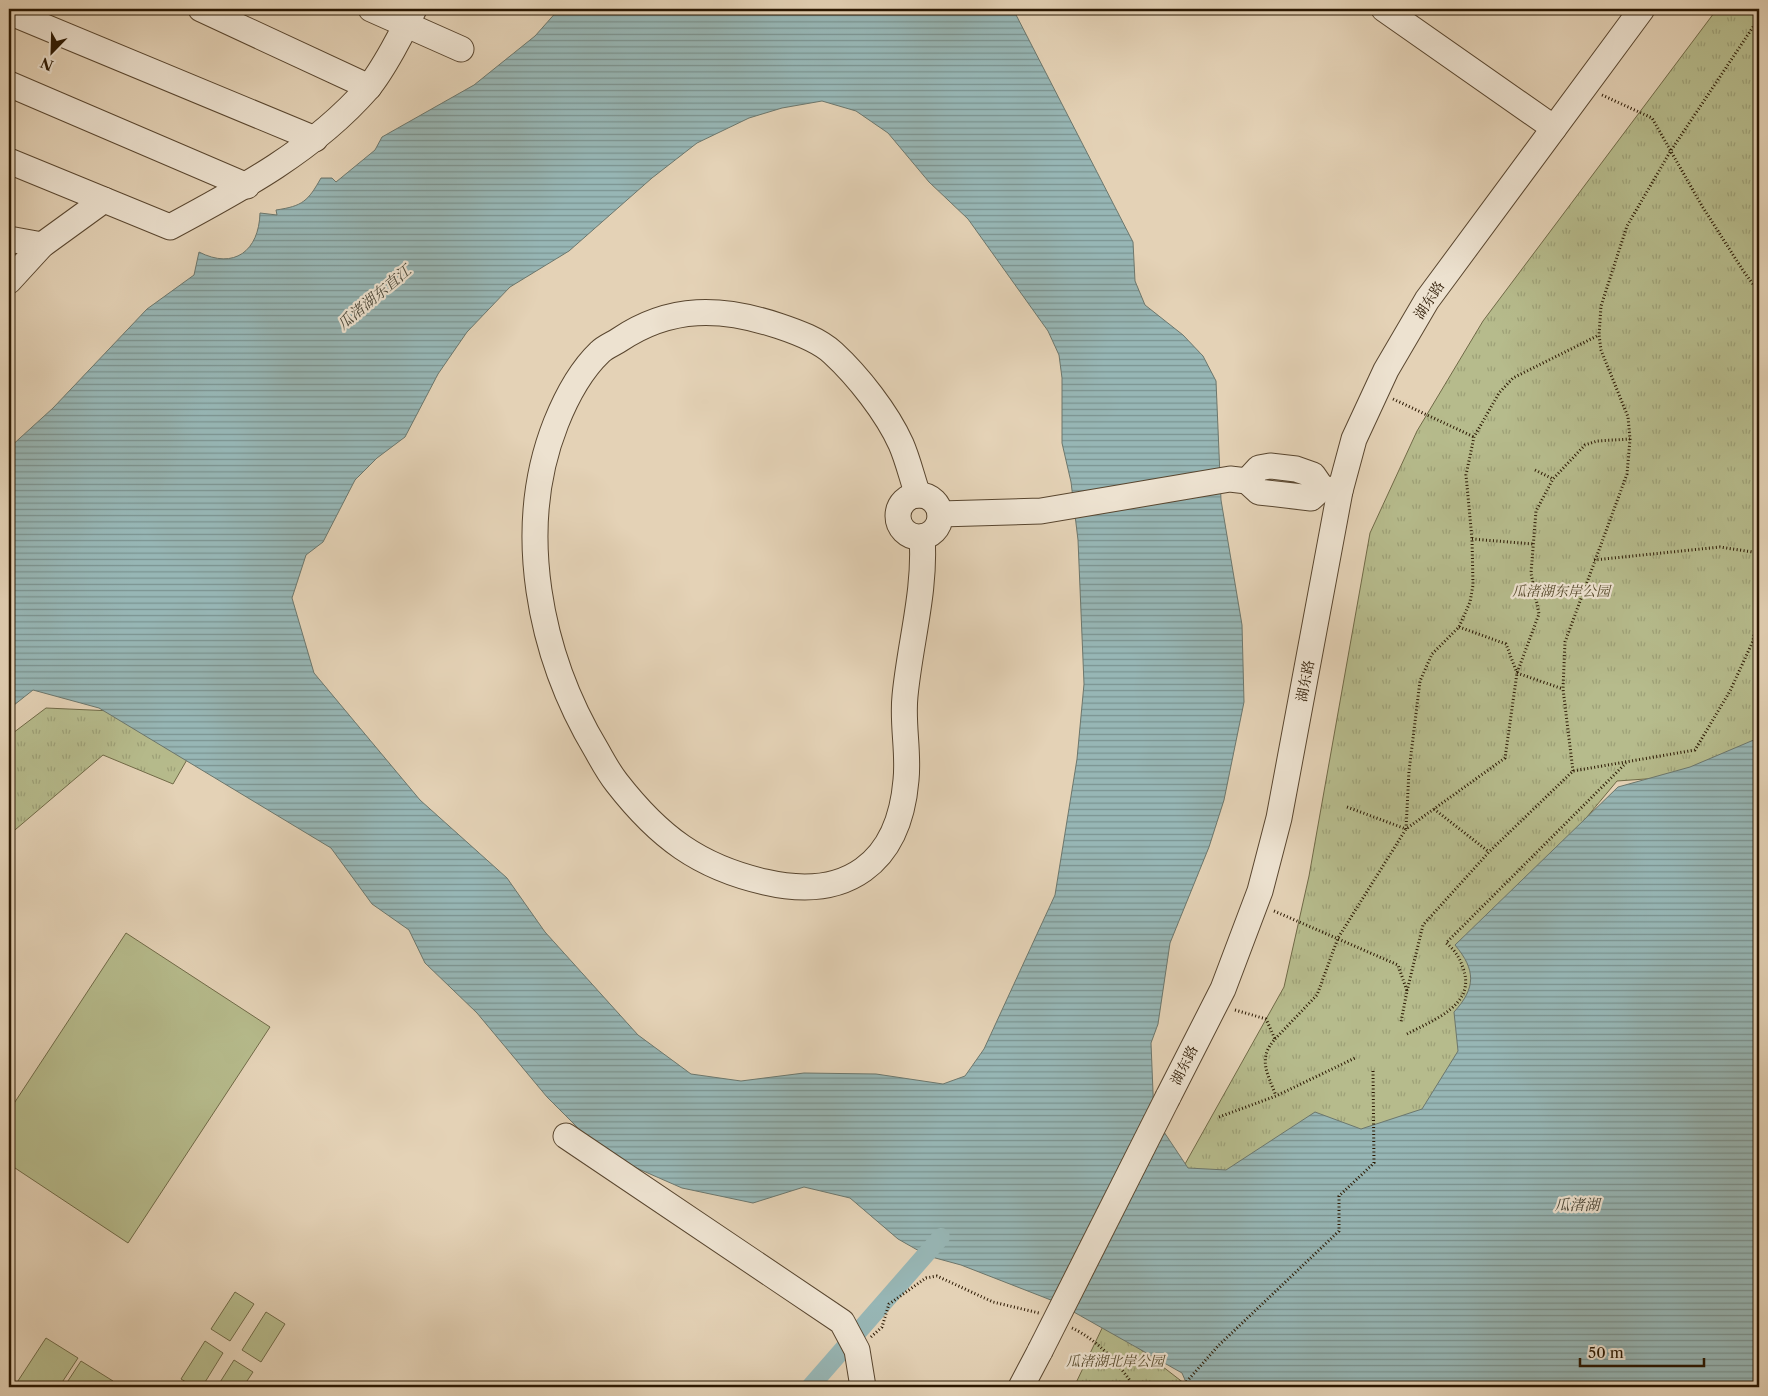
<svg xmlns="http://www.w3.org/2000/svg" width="1768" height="1396" viewBox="0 0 1768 1396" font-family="'Libre Caslon Text','Noto Serif SC',serif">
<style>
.grass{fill:url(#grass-tufts);stroke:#706a47}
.pitch{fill:#b6bb8c;stroke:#706a47}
.water{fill:url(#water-rules);stroke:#6c776d;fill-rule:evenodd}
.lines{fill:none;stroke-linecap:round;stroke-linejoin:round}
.canal{stroke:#97b6b5;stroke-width:18}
.minor-casing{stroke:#59462f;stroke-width:27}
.path{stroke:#2b1802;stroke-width:3;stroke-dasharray:1 2.5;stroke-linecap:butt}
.minor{stroke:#ede2d0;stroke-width:25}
.minor-bridge-casing{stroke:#59462f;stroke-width:27;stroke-linecap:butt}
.minor-bridge{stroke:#ede2d0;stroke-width:25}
.labels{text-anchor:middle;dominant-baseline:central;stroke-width:4.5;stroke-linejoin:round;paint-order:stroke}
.street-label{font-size:14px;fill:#2b1802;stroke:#ede2d0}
.park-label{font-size:14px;font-style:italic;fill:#55492b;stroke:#ede2d0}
.water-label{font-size:15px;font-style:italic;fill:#4b4738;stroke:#ede2d0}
</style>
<defs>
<pattern id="grass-tufts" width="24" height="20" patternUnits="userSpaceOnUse" patternTransform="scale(1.25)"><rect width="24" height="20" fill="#b6bb8c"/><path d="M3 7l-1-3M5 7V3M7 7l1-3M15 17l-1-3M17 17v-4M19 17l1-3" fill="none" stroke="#9da077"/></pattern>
<pattern id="water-rules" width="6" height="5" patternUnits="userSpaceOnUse" patternTransform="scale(1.25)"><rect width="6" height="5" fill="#97b6b5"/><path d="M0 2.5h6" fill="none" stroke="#7b9391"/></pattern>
</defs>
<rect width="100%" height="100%" fill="#e4d2b6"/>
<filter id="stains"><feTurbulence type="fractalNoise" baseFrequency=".004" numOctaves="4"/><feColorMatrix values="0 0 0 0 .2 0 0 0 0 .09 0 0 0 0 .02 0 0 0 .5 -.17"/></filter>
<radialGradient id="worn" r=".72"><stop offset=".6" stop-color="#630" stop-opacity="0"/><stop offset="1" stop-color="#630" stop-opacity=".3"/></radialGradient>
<!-- grass -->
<g class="grass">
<path d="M1717,9H1759V741L1730,773L1617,781L1471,956L1487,988L1434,1122L1230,1186L1180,1173L1284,987L1309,876L1370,533L1417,431L1483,321Z"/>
<path d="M46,708L113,711L192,751L173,784L103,755L9,835V736Z"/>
<path d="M1105,1322L1189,1387H1074Z"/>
</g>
<!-- pitch -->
<g class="pitch">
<path d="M126,933L270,1027L128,1243L9,1164V1111Z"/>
<path d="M235,1292L254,1304L230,1341L211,1329Z"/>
<path d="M266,1312L285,1324L261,1362L242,1350Z"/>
<path d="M46,1338L78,1358L59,1387H14Z"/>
<path d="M205,1341L223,1353L202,1387H194L181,1379Z"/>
<path d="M234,1360L253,1372L243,1387H217Z"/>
<path d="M81,1361L113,1381L109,1387H64Z"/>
</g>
<!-- water -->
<path class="water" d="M559,9H1013L1133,242L1135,281L1145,305L1183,335L1203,356L1216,381L1221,500L1242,625L1244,702L1224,800L1209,847L1170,943L1158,1024L1151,1043L1154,1117L1188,1168L1226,1170L1315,1112L1361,1129L1422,1109L1458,1051L1454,1012C1476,988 1476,970 1455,945L1618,787L1690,767L1756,739L1759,733V1387H1188L1182,1373L1056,1302L961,1265L928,1256L898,1239L850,1198L804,1187L753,1203L682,1188L625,1163L591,1141L547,1097L477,1013L425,963L409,930L372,904L331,848L99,708L33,690L9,709V448L53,408L147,309L194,275L199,252C234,270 259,251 260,213L277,215L276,210C303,206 308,201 321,178H332L336,182L375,150L382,137L474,85L535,36ZM822,101L856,111L888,133L929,182L968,219L1048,331L1059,355L1062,378V443L1071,482L1078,540L1084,684L1077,759L1055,895L984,1049L965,1076L943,1084L876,1074L804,1073L741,1081L691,1074L638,1035L545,932L507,878L420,800L314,673L292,598L306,555L323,542L355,480L377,458L405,437L438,374L467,332L510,287L569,251L652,178L697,143L749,118L782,108Z"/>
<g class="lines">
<!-- canal -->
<path class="canal" d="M810,1387L941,1237"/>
<!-- minor casing -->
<g class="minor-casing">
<g id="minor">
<path d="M201,9L369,87"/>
<path d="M371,9L461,49"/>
<path d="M1384,9L1554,128"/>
<path d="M9,12L315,139"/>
<path d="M9,84L247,186"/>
<path d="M9,161L170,227C241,189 314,150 368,88C383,70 404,30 414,9"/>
<path d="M9,239L42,245"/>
<path d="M9,281L42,245L104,200"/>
<path d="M1322,488L1311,498L1259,492L1247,481L1259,468L1270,466L1296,469L1313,475L1322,488L1340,491"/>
<circle cx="919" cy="516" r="21"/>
<path d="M918,495C912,478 908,460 901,444C887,413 858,376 833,353C819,340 797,332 779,326C722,307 671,305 619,340C613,344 605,347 600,352C580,371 566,398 556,423C514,529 539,655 597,751C603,762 609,773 617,783C659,837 699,867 765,882C846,901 899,864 906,780C909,752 902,724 905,696C910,643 926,590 922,537"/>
<path d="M940,514L1041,511L1230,479L1247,481"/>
<path d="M1168,1097L1223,989L1260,891L1279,818L1340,491L1354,439L1386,370L1427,300L1642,9"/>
<path d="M566,1136L842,1322L857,1350L863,1387"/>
<path d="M1021,1387L1040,1351"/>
</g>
</g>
<!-- path -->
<g class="path">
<path d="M1602,95L1652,118L1702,206L1744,272L1759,292"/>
<path d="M1393,399L1474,437"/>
<path d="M1535,470L1553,479"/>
<path d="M1472,539L1533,544"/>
<path d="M1594,560L1720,547L1759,553"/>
<path d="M1459,627L1506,644L1517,673"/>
<path d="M1517,673L1563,689"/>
<path d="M1573,771L1563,689L1565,642L1627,474L1630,439L1628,417L1601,350L1599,335L1601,306L1627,226L1670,152L1759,18"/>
<path d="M1347,807L1406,829L1409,771L1420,681L1432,654L1459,627L1470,602L1473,585L1472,539L1466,475L1474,437L1499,393L1513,378L1599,335"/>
<path d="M1434,809L1489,852"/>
<path d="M1274,911L1398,965L1407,991L1401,1022"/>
<path d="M1407,991L1423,925L1489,852L1573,771L1695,750L1730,691L1753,641L1759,602"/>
<path d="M1235,1010L1266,1019L1275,1039C1257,1059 1268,1074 1276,1096"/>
<path d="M1407,1034C1433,1020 1477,1005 1463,968C1460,958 1455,950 1446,943L1626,763"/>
<path d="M1275,1039L1317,995L1338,938L1406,829L1505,758L1517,673L1539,614L1531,573L1536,511L1553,479L1585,445L1597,441L1630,439"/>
<path d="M1219,1117L1276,1096L1355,1058"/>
<path d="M1072,1328C1096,1339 1120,1364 1134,1387"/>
<path d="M871,1337L882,1327L889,1304L926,1278L937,1276L993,1302L1039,1313"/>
<path d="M1182,1387L1218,1346L1339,1231V1196L1374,1163L1373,1070"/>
</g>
<!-- minor -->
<use href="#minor" class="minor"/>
<!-- minor-bridge casing -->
<g class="minor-bridge-casing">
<path id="minor-bridge" d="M1040,1351L1168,1097"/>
</g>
<!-- minor-bridge -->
<use href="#minor-bridge" class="minor-bridge"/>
</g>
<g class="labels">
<!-- street labels -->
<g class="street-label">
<text transform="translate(1429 300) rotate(-56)">湖东路</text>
<text transform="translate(1305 681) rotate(-79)">湖东路</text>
<text transform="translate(1184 1065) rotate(-63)">湖东路</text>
</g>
<!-- park labels -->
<g class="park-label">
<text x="1561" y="591">瓜渚湖东岸公园</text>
<text x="1115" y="1361">瓜渚湖北岸公园</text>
</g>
<!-- water labels -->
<g class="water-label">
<text transform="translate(374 297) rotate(-40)">瓜渚湖东直江</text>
<text x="1577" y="1204">瓜渚湖</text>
</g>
</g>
<!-- margin -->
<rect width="1768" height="1396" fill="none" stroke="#e4d2b6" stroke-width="30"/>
<rect x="10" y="10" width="1748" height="1376" fill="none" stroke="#2b1802" stroke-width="2.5"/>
<rect x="15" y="15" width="1738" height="1366" fill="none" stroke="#2b1802"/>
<!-- north arrow -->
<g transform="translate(52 52) rotate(203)" stroke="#ede2d0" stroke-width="4" paint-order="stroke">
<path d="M0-4L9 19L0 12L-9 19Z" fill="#2b1802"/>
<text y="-8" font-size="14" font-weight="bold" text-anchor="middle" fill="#2b1802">N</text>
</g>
<!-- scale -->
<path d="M1580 1358v8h124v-8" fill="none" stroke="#2b1802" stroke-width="2.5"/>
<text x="1588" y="1358" font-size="15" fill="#2b1802" stroke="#ede2d0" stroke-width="4" paint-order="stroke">50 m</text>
<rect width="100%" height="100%" filter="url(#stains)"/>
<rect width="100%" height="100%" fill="url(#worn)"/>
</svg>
